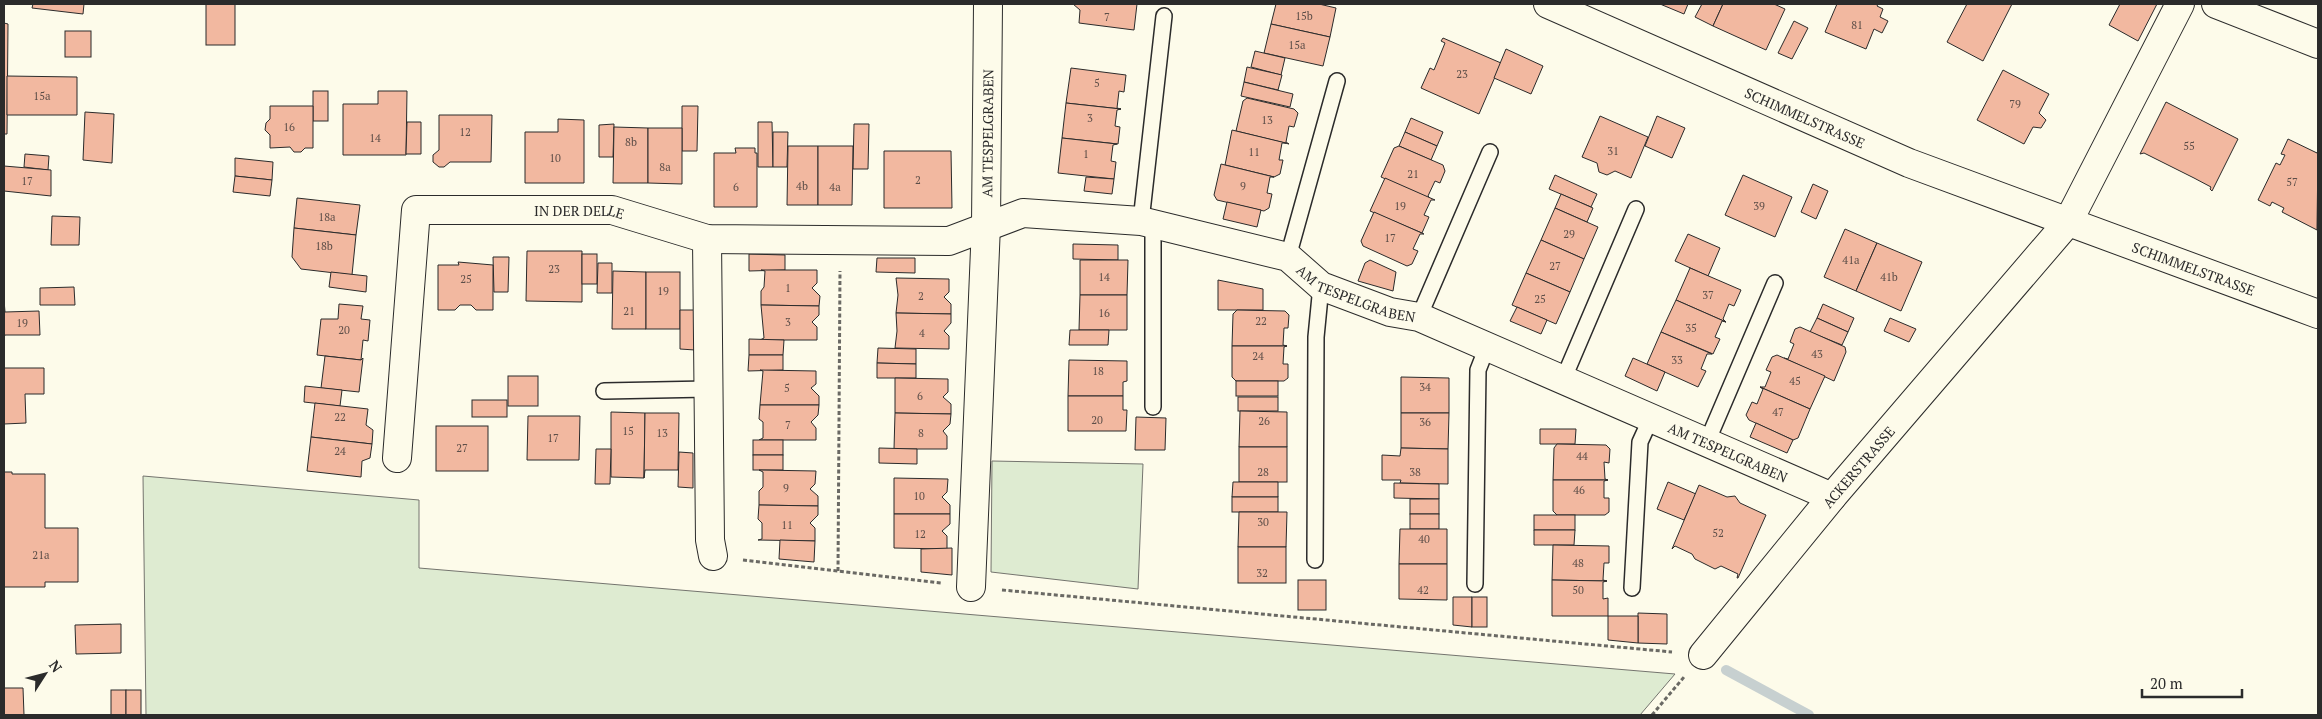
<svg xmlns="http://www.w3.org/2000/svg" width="2322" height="719" viewBox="0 0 2322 719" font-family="'PT Serif',serif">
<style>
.green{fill:#deebd1;stroke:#74746e}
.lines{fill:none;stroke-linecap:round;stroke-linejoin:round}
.stream{stroke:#c7d0d0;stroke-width:10}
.building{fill:#f2b8a0;stroke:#2b2b2b}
.lane-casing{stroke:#2b2b2b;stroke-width:18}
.street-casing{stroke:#2b2b2b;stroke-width:30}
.secondary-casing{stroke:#2b2b2b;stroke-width:30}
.path{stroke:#6a6964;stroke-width:3;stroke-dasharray:4 2.5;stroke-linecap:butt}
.lane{stroke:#fdfbea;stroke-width:15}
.street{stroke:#fdfbea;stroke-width:28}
.secondary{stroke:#fdfbea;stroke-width:28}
.labels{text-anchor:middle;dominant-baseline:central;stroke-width:4;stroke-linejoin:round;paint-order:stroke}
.number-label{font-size:11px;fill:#5d4e48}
.street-label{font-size:14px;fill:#2b2b2b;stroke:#fdfbea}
</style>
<rect width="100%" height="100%" fill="#fdfbea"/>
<!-- green -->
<g class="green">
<path d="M992,461L1143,464L1138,589L991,572Z"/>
<path d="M143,476L419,500V568L1675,674L1640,715H146Z"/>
</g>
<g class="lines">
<!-- stream -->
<path class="stream" d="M1726,670L1809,715"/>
</g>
<!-- building -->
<g class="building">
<path d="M33,4H84L83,14L32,8Z"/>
<rect x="206" y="4" width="29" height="41"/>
<path d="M1073,4H1137L1134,30L1079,23L1080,10Z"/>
<path d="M1276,4H1319L1336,8L1330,37L1271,24Z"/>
<path d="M1660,4H1688L1684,14Z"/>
<path d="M1702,4H1723L1713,26L1695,17Z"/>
<path d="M1723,4H1774L1785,9L1766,50L1713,26Z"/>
<path d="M1837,4H1878L1877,6L1883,9L1880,17L1888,21L1882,33L1874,29L1866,49L1825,32Z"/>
<path d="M1967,4H2012L1983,61L1947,42Z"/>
<path d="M2120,4H2157L2138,41L2109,25Z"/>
<path d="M1794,21L1808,28L1792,59L1778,53Z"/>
<path d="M4,23L8,24L7,134H4Z"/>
<path d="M1271,24L1330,37L1323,66L1264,53Z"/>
<rect x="65" y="31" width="26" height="26"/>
<path d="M1443,38L1501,63L1479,114L1421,88L1430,68L1434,70L1445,43L1441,41Z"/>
<path d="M1506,49L1543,66L1531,94L1494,78Z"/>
<path d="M1255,51L1285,58L1281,75L1251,67Z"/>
<path d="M1247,67L1282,75L1278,90L1244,82Z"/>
<path d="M1071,68L1126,75L1124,92L1119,91L1117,108L1121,109L1066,103Z"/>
<path d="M2003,70L2049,94L2039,113L2046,120L2041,128L2033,127L2024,144L1977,120Z"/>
<path d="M7,76L77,77V115H7Z"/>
<path d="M1244,82L1293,94L1290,107L1241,96Z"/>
<rect x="313" y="91" width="15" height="30"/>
<path d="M378,91H407L406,155H343V104H378Z"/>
<path d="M1247,98L1294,109L1298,113L1294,127L1289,126L1286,142L1289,144L1236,131L1243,101Z"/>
<path d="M2166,102L2238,139L2212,191L2210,189L2211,187L2194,178L2144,153L2140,154Z"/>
<path d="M1066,103L1121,109L1117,110L1115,126L1120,127L1118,144L1062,138Z"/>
<path d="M270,106H313V148H305L301,152H294L290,147L270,148V135L265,130L266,123L270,119Z"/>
<path d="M682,106H698L697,151H682Z"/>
<path d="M85,112L114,114L112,163L83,160Z"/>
<path d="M439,115H492L491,162H450L444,167H439L433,162V155L439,150Z"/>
<path d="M1600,116L1648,137L1631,178L1615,171L1607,175L1599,172L1597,163L1582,157Z"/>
<path d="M1657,116L1685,128L1672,158L1645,146Z"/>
<path d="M1411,118L1443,132L1437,146L1405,132Z"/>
<path d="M558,119L584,120V183H525V132H558Z"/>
<path d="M407,122H421V154H406Z"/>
<path d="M758,122H772L773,167H758Z"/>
<path d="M614,124L613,157H599V125Z"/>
<path d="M854,124H869L868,169H853Z"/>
<path d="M614,127L648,128V183H613Z"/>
<path d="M648,128H682V184L648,183Z"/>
<path d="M1232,130L1286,143H1282L1279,160H1283L1280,174L1274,177L1225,165Z"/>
<path d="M773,132H788L787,167H773Z"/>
<path d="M1405,132L1437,146L1431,160L1399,146Z"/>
<path d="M1062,138L1117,144L1113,145L1111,161L1116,162L1114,179L1058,173Z"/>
<path d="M2288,139L2317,153L2318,150L2317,230L2282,212L2284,208L2272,202L2270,206L2258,200L2276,163L2280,165L2285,155L2281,154Z"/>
<path d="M788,146H818V205H787Z"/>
<path d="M818,146H853L852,205H818Z"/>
<path d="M1399,146L1443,165L1445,171L1440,183L1435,181L1428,196L1431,199L1381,177L1394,148Z"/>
<path d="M735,148H755V153H757V207H714V153H736Z"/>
<path d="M884,151H951L952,208H884Z"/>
<path d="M25,154L49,156L48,170L24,167Z"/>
<path d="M235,158L273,162L272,180L235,176Z"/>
<path d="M1221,164L1274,177H1270L1267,193L1272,194L1269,208L1264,211L1217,200L1214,195Z"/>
<path d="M4,166L51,170V196L4,191Z"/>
<path d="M1555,175L1597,194L1591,207L1549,189Z"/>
<path d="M1743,175L1792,197L1775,237L1725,215Z"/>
<path d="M235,176L272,180L270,196L233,192Z"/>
<path d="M1086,177L1114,179L1112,194L1084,191Z"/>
<path d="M1385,178L1435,200H1431L1424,215L1429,217L1422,233L1370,211Z"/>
<path d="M1813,184L1828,191L1816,219L1801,212Z"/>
<path d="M1561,194L1593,208L1587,222L1555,208Z"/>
<path d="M297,198L360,205L356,235L294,228Z"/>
<path d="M1227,202L1261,210L1257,227L1223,219Z"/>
<path d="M1555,208L1598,227L1584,259L1541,240Z"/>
<path d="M1374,212L1424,234H1420L1413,249L1418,251L1412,264L1407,266L1363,246L1361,241Z"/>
<path d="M52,216L80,217L79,245H51Z"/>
<path d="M294,228L356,235L352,275L301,269L292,257Z"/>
<path d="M1845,229L1877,243L1856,291L1824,277Z"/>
<path d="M1688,234L1720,248L1708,276L1675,261Z"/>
<path d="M1541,240L1584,259L1570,292L1526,273Z"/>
<path d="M1877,243L1922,262L1901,311L1856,291Z"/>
<path d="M1073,244L1118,245V260L1073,259Z"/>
<path d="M527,251H582V302L526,301Z"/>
<rect x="582" y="254" width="15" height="30"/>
<path d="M749,254L785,255V270L749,271Z"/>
<path d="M493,257H509L508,292H494Z"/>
<path d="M877,258H915V273L876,272Z"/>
<path d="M1080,260H1128L1127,295H1080Z"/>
<path d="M1370,260L1396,272L1393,291L1358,281L1365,263Z"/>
<path d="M458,262L493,265V310H476L471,305H460L455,310H438V265H459Z"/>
<path d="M598,263H612V293H597Z"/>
<path d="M1690,268L1741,290L1734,306L1729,304L1723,319L1726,322L1676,300Z"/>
<path d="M761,270H817V283L812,288L820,296L819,306L761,305V291L764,287L765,271Z"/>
<path d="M613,271L646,272V329H612Z"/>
<path d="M331,272L367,276L366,292L329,287Z"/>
<rect x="646" y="272" width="34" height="57"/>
<path d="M1526,273L1570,292L1556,324L1512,305Z"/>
<path d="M896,278L949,279V292L944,297L951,304V314L896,313L898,295Z"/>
<path d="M1218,280L1263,289V310H1218Z"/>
<path d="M74,287L75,305H40V288Z"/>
<path d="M1080,295H1127V330H1079Z"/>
<path d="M4,300L5,312L39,311L40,335H5L4,337Z"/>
<path d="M1676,300L1726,322L1722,321L1715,337L1720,339L1713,354L1661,332Z"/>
<path d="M339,304L363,306L361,319L370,320L368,341L363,340L361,360L317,355L321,319H338Z"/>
<path d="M1823,304L1854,318L1848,332L1817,318Z"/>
<path d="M761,305L819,306V315L812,322L817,327V340H760L764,338Z"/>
<path d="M1517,307L1547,320L1541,334L1510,321Z"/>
<path d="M680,310H695V350L680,349Z"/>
<path d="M1237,310L1285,311L1289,315L1288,328H1284L1283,345L1287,346H1232L1233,314Z"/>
<path d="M896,313L951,314V323L944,331L949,336V349L895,348L897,331Z"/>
<path d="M1817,318L1848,332L1842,345L1810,332Z"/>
<path d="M1890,318L1916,329L1909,342L1884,331Z"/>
<path d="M1800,327L1845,347L1846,352L1834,381L1784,358L1788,359L1794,344L1790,342L1795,329Z"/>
<path d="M1070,330H1109L1108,345H1069Z"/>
<path d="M1661,332L1712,354H1707L1701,369L1706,371L1698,387L1647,364Z"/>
<path d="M749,339L784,340L783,355H749Z"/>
<path d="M1232,346H1287L1284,347L1283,364H1288V378L1284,381H1236L1232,377Z"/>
<path d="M878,348L916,349V364L877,363Z"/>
<path d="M749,355H783V370L748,371Z"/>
<path d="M1777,355L1825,376L1810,409L1760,387H1765L1771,372L1766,370L1772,357Z"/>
<path d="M325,356L361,360L363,358L359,392L321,388Z"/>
<path d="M1633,358L1665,372L1657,391L1625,376Z"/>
<path d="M1069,360L1127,361V381L1123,382V396H1068Z"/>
<path d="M877,363L916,364V378H877Z"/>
<path d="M4,368H44V394H25L26,423L4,424Z"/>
<path d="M760,370L816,371V384L811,388L819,396V405H760L763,371Z"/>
<rect x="508" y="376" width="30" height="30"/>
<path d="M1401,377L1449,378V413H1401Z"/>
<path d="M895,378L948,379V392L943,397L951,404V414L895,413Z"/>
<rect x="1236" y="381" width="42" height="15"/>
<path d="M305,386L342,390L340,406L304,402Z"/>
<path d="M1760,387L1810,409L1798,438L1793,440L1749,420L1746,415L1752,402L1757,404L1763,389Z"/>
<path d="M1068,396H1123V410H1127L1126,431H1068Z"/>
<rect x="1238" y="397" width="40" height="14"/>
<rect x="472" y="400" width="35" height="17"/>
<path d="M315,403L368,409L366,425L373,430L372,444L311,437Z"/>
<path d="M760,405H819L818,415L811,422L816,428V440H759L763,438V422L759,419Z"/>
<path d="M1240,411L1287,412V447H1239Z"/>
<path d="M611,412L645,413L644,478L611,477Z"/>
<path d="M645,413H679L678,470H645L644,478Z"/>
<path d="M895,413L951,414L950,424L943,431L947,436V449H894Z"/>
<path d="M1401,413H1449L1448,449L1401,448Z"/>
<path d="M528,416H580L579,460H527Z"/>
<path d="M1136,417L1166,418L1165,450H1135Z"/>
<path d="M1756,423L1793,440L1787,453L1750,437Z"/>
<rect x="436" y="426" width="52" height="45"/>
<path d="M1540,429H1576L1575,444H1540Z"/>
<path d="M311,437L372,444L370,458L362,461L361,477L307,471Z"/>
<rect x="753" y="440" width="30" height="15"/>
<path d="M1557,444L1606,445L1610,449L1609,463L1604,462L1605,479L1608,480H1553L1554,448Z"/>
<rect x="1239" y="447" width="48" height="35"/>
<path d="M879,448L917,449V464L879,463Z"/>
<path d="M1401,448L1448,449V484L1400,483L1401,480H1382V455L1400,456Z"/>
<path d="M596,449H611L610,484H595Z"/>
<path d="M679,452L693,453V488L678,487Z"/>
<rect x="753" y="455" width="30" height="15"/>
<path d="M759,470L816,471L815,484L810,489L818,496V506L759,505V491L763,487V472Z"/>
<path d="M4,472H12V474H45V528H78V582H45V587H4Z"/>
<path d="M894,478L948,479L947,492L942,497L950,505V514H894Z"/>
<path d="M1553,480H1608L1604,481V498H1609V512L1605,515H1557L1553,511Z"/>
<path d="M1233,482H1278V497H1232Z"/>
<path d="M1668,482L1696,494L1684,520L1657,509Z"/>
<path d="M1394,483L1439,484V499L1394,498Z"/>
<path d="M1699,485L1727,497L1735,496L1740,503L1766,515L1738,578H1737L1738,574L1721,566L1715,569L1695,559L1692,554L1675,546L1672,549Z"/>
<rect x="1232" y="497" width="46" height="15"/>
<rect x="1410" y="499" width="29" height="15"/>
<path d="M759,505L818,506V515L810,523L815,528V541L758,540L762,539V523L758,519Z"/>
<path d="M1239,512H1287L1286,547H1238Z"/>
<path d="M894,514H950V524L942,531L947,536V549L894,548Z"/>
<rect x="1410" y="514" width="29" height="15"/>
<rect x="1534" y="515" width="41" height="15"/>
<path d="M1400,529H1447V564H1399Z"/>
<path d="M1534,530H1575L1574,545H1534Z"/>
<path d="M780,540L815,541L814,562L779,559Z"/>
<path d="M1553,545L1609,546V563H1604L1603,580L1607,581L1552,580Z"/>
<rect x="1238" y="547" width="48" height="36"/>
<path d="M952,548V575L921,572V549Z"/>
<path d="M1399,564H1447V600L1399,599Z"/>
<rect x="1298" y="580" width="28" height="30"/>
<path d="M1552,580L1607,581L1603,582V599L1608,598V616H1552Z"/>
<path d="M1453,597H1472V627L1453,625Z"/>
<rect x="1472" y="597" width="15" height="30"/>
<path d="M1638,613L1667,614V644L1638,643Z"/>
<path d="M1608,616H1638V643L1608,640Z"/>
<path d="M121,624V653L76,654L75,625Z"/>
<path d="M4,688H23L24,715H4Z"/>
<rect x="111" y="690" width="15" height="25"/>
<rect x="126" y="690" width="15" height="25"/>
</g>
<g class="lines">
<!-- lane casing -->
<g class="lane-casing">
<g id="lane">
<path d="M1141,221L1164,16"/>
<path d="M1288,257L1337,81"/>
<path d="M1419,317L1490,152"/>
<path d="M1563,380L1636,209"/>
<path d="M604,391L708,389"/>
<path d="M1153,407V225"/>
<path d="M1707,442L1775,283"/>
<path d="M1315,560L1316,337L1321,286"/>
<path d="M1475,584L1478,370L1487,347"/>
<path d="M1632,588L1640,442L1651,418"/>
</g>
</g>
<!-- street casing -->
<g class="street-casing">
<g id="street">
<path d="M2216,4L2318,44"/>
<path d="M707,239L710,540L713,556"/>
<path id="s1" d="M397,458L416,210H612L707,239L949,241L1023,213L1141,221L1288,257L1321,286L1390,312L1419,317L1832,497"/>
<path id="s2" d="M971,587L986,225L988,4"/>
<path id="s3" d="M1703,655L1832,497L2068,222L2180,4"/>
</g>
</g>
<!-- secondary casing -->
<g class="secondary-casing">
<g id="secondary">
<path id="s4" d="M1548,4L1909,163L2318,314"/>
</g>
</g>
<!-- path -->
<g class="path">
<path d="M743,560L941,583"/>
<path d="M838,571L840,271"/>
<path d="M1002,590L1672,652"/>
<path d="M1652,715L1684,677"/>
</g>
<!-- lane -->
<use href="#lane" class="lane"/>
<!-- street -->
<use href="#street" class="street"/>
<!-- secondary -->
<use href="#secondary" class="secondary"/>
</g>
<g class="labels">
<!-- number labels -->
<g class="number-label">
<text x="1304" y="16">15b</text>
<text x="1107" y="17">7</text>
<text x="1857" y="25">81</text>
<text x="1297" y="45">15a</text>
<text x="1462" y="74">23</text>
<text x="1097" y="83">5</text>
<text x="42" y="96">15a</text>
<text x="2015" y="104">79</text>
<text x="1090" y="118">3</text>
<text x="1267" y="120">13</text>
<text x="289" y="127">16</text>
<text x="465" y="132">12</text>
<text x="375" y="138">14</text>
<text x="631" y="142">8b</text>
<text x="2189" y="146">55</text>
<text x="1613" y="151">31</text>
<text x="1254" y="152">11</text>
<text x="1086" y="154">1</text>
<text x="555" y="158">10</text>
<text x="665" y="167">8a</text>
<text x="1413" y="174">21</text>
<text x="918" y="180">2</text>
<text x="27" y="181">17</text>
<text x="2292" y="182">57</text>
<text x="802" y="186">4b</text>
<text x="1243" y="186">9</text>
<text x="736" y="187">6</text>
<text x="835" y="187">4a</text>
<text x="1400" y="206">19</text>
<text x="1759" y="206">39</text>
<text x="327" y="217">18a</text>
<text x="1569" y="234">29</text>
<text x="1390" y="238">17</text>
<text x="324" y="246">18b</text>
<text x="1851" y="260">41a</text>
<text x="1555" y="266">27</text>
<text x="554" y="269">23</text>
<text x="1104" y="277">14</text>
<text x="1889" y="277">41b</text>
<text x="466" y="279">25</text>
<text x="788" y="288">1</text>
<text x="663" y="291">19</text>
<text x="1708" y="295">37</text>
<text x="921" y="296">2</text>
<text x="1540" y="299">25</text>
<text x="629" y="311">21</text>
<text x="1104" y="313">16</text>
<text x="1261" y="321">22</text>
<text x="788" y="322">3</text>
<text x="22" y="323">19</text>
<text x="1691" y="328">35</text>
<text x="344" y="330">20</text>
<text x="922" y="333">4</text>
<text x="1817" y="354">43</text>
<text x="1258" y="356">24</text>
<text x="1677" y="360">33</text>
<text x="1098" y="371">18</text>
<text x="1795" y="381">45</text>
<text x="1425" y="387">34</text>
<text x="787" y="388">5</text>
<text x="920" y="396">6</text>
<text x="1778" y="412">47</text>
<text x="340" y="417">22</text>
<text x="1097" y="420">20</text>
<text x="1264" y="421">26</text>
<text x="1425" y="422">36</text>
<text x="788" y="425">7</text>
<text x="628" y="431">15</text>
<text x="662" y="433">13</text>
<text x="921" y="433">8</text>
<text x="553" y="438">17</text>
<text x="462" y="448">27</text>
<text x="340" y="451">24</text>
<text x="1582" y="456">44</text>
<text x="1263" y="472">28</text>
<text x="1415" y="472">38</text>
<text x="786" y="488">9</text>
<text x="1579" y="490">46</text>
<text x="919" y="496">10</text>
<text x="1263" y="522">30</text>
<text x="787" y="525">11</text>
<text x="1718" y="533">52</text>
<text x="920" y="534">12</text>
<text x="1424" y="539">40</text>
<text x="41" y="555">21a</text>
<text x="1578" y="563">48</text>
<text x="1262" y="573">32</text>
<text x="1423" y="590">42</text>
<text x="1578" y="590">50</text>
</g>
<!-- street labels -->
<g class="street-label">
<text stroke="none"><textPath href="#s4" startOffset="281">SCHIMMELSTRASSE</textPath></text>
<text stroke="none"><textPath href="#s2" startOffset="454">AM TESPELGRABEN</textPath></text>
<text stroke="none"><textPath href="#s1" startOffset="412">IN DER DELLE</textPath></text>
<text stroke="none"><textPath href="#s4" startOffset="698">SCHIMMELSTRASSE</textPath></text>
<text stroke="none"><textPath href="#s1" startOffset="1214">AM TESPELGRABEN</textPath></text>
<text stroke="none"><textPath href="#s1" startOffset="1619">AM TESPELGRABEN</textPath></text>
<text stroke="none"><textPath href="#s3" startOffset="244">ACKERSTRASSE</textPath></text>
</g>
</g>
<!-- border -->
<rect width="2322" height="719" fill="none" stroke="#2b2b2b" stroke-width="10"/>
<!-- north arrow -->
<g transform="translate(45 674) rotate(54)" stroke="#fdfbea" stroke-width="4" paint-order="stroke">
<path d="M0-4L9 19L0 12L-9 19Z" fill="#2b2b2b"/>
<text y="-8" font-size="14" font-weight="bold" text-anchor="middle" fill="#2b2b2b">N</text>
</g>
<!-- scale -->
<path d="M2142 689v8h100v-8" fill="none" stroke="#2b2b2b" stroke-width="2.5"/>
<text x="2150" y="689" font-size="15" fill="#2b2b2b" stroke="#fdfbea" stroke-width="4" paint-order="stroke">20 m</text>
</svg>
